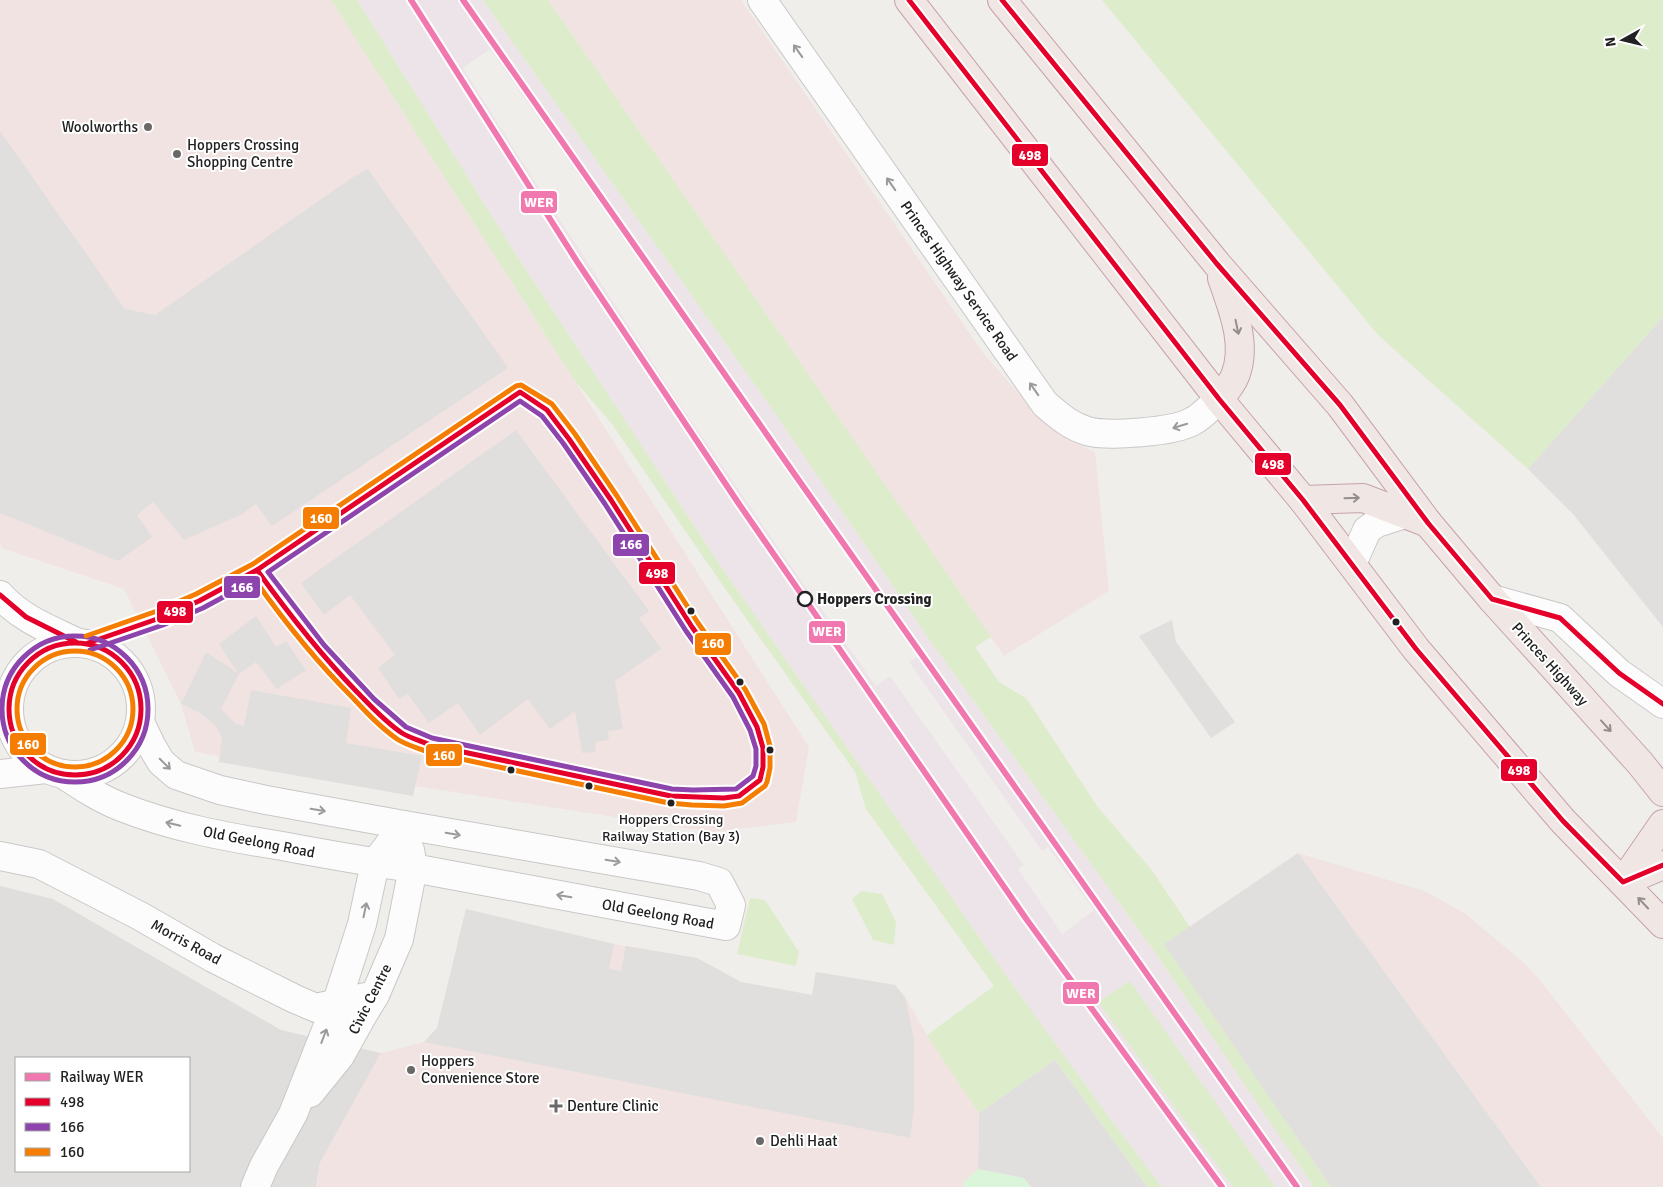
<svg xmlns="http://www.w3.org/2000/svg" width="1663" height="1187" viewBox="0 0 1663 1187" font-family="Signika,sans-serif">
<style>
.residential{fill:#dfdedc;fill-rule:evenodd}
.commercial{fill:#f1e3e1}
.industrial{fill:#ede4e9;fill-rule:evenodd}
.grass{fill:#ddeccb}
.park{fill:#daf5da}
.parking{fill:#e0dfde}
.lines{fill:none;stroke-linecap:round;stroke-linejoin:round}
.minor-casing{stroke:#c9c8c7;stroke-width:30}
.tertiary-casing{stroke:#c9c8c7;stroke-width:30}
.trunk-casing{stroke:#c5a2ac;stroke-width:30}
.minor{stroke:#fdfcfc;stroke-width:28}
.tertiary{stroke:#fdfcfc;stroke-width:28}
.trunk{stroke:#f0e6e4;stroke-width:28}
.bus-1-casing{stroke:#fff;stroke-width:9}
.bus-2-casing{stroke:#fff;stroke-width:9}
.bus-3-casing{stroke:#fff;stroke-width:9}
.bus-1{stroke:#e4002b;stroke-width:5}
.bus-2{stroke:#8e44ad;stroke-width:5}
.bus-3{stroke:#f47d02;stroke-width:5}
.rail-1-casing{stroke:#fff;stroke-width:10}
.rail-1{stroke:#f178af;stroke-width:6}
.oneway{stroke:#9a9a9a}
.oneway2{stroke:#938e8d}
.poi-dot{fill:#6a6968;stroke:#fff;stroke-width:2}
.stop-dot{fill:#fff;stroke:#222;stroke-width:2.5}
.bus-dot{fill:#222;stroke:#fff;stroke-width:2}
.labels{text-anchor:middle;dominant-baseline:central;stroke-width:4;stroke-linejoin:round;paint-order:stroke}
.bus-label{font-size:14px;fill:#222;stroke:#fff}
.poi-label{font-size:15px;fill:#222;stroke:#fff;text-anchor:start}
.street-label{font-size:15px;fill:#222;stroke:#fff}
.stop-label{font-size:15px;font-weight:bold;fill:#222;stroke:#fff;text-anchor:start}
.line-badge{stroke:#fff;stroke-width:2}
.badge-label{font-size:14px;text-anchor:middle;font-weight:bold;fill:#fff}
</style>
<rect width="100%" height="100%" fill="#f0eeeb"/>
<!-- residential -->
<path class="residential" d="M0,886L53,899L281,1030L381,1053L320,1163L316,1187H0ZM16,1058H189V1171H16Z"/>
<!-- commercial -->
<g class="commercial">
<path d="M0,0H331L809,747L796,822L711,832L195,752L181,704L124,589L2,548L0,544Z"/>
<path d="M548,0H741L983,353L1030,406L1061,436L1095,452L1109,591L1004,656Z"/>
<path d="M1298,853L1425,891L1466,914L1525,964L1540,980L1663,1138V1187H1541Z"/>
<path d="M466,909L614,944L697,958L741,982L812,995L816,972L895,985L905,997L927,1035L979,1113L978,1169L964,1182L963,1187H316L320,1163L381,1053L424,1042L437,1028Z"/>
</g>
<!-- industrial -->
<path class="industrial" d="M357,0H483L772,409L934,646L1154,951L1314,1187H1162L1106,1113L1007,977L722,568L515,253ZM490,49L917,657L909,662L1042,851L1048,847L1094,910L1062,934L1018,869L1024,865L890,676L876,686L795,572L675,397L521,160L463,68Z"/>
<!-- grass -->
<g class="grass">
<path d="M331,0H357L515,253L722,568L1007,977L1106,1113L1162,1187H1147L1055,1060L979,1113L927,1035L994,986L866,809L855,772L721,583L612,424L575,381Z"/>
<path d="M483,0H548L991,637L975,647L999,682L1027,699L1097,806L1151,869L1190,927L1165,944L1331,1187H1314L1154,951L934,646L772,409Z"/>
<path d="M1102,0H1663V317L1528,469L1378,335Z"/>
<path d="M862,891L882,894L896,922L894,945L873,940L852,899Z"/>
<path d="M750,898L765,900L799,952L796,966L737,954Z"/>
<path d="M1130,981L1275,1187H1233L1098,1002Z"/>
</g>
<!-- park -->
<path class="park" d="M978,1169L1024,1178L1031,1187H963L964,1182Z"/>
<!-- parking -->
<g class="parking">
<path d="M0,131L125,309L155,315L353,177L368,169L508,368L272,526L256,504L242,514L184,540L153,502L137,515L152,537L118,561L0,513Z"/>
<path d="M1663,317V627L1573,514L1528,469Z"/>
<path d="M516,430L649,611L639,618L661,649L615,681L623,729L608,731L609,740L596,742L595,752L582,753L575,711L550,729L528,699L480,735L458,703L429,723L408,694L399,699L378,668L395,655L350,595L324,615L301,583Z"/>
<path d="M256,616L276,647L286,641L306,670L277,689L256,662L239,674L221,709L236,724L244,726L251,690L351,708L346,743L422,756L413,796L219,762L222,738L216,726L200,713L181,704L206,652L238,673L219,644Z"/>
<path d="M1172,620L1176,642L1235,722L1211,738L1139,636Z"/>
<path d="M1298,853L1541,1187H1331L1164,944Z"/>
<path d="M466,909L614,944L609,969L621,971L626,946L697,958L741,982L812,995L816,972L895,985L905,997L914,1039V1108L910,1138L424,1042L437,1028Z"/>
<path d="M1055,1060L1147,1187H1031L1024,1178L978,1169L979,1113Z"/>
</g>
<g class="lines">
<!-- minor casing -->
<g class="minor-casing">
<g id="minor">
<path d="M762,0L1045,404C1058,415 1070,426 1087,431C1107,437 1175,432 1193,421C1203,416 1211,406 1219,399"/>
<path d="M1352,564L1367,530L1377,523L1405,514"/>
<path d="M63,774C81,786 99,798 119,806C171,827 226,837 282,846C325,854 369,862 413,868L726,926L731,905L719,882L699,876L404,825L266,800L220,790L176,775L161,762L151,745L140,722"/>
<path d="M0,856L39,864L140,916L213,958L295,999L316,1008L375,995"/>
<path d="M310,1093L340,1056L364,1013L375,995L399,939L413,868L410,850"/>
<path d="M255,1187L264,1166L293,1114L336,1005L362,924L375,863L404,825"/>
</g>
</g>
<!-- tertiary casing -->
<g class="tertiary-casing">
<g id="tertiary">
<path d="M0,595C20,618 49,629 76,642"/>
<path d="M1492,599L1560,618L1619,673L1663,704"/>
<circle cx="75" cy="709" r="66"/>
<path d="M0,774L46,769"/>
</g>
</g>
<!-- trunk casing -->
<g class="trunk-casing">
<g id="trunk">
<path d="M909,0L1219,399L1303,500L1416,649L1563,821L1663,924"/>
<path d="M1002,0L1217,264L1340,405L1428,523L1492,599L1640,763L1663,792"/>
<path d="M1219,399C1225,392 1232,384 1235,376C1248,344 1232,308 1222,278"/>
<path d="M1303,500L1363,498L1428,523"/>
<path d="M1623,882L1663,824"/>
<path d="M1623,882L1663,865"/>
</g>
</g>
<!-- minor -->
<use href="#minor" class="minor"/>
<!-- tertiary -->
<use href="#tertiary" class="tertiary"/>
<!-- trunk -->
<use href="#trunk" class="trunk"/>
<!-- bus-1 casing -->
<g class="bus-1-casing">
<g id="bus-1">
<path d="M909,0L1219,399L1303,500L1416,649L1563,821L1623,882L1663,865"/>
<path d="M1002,0L1217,264L1340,405L1428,523L1492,599L1560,618L1619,673L1663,704"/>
<path d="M520,392L547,410L569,439L611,500L692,627L739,693L757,727L763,748V767L760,780L739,796L724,798L671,796L430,745C421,741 410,738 402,733C385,722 371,706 357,692C320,654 288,613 257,570Z"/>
<path d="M0,595L26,617L76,642"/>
<path d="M88,643L160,618L199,601L257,570"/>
<circle cx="75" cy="709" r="66"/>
</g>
</g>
<!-- bus-2 casing -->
<g class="bus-2-casing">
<g id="bus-2">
<path d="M520,401L542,416L563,443L605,504L686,631L733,697L750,730L756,749V766L753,776L736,789L693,790L672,789L432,738L406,727L374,699L324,645L268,572Z"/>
<circle cx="75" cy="709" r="73"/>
<path d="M90,650L163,625L203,608L255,580"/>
</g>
</g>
<!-- bus-3 casing -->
<g class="bus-3-casing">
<g id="bus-3">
<path d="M86,636L157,611L196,594L253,564L516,386L521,385L552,404L575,434L617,496L698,623L745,689L764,724L770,746V768L767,782L765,786L742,803L724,806L692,805L669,803L428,752C418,748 406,745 397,739C380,727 366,712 352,697C316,661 284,621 255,580"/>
<circle cx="75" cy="709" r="58"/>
</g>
</g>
<!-- bus-1 -->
<use href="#bus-1" class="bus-1"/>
<!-- bus-2 -->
<use href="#bus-2" class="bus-2"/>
<!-- bus-3 -->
<use href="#bus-3" class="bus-3"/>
<!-- rail-1 casing -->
<g class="rail-1-casing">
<g id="rail-1">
<path d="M411,0L578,263L739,504L1027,920L1222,1187"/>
<path d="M463,0L793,472L1297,1187"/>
</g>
</g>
<!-- rail-1 -->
<use href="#rail-1" class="rail-1"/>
</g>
<!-- one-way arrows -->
<defs><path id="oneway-shaft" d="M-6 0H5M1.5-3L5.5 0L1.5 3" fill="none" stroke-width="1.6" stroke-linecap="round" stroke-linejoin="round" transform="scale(1.25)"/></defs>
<g class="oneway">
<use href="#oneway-shaft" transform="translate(798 51) rotate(-125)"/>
<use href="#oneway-shaft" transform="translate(891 184) rotate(-125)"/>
<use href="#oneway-shaft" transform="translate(1034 389) rotate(-125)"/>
<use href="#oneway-shaft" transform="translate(1180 426) rotate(163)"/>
<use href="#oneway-shaft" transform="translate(165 764) rotate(45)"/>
<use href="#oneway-shaft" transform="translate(318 810) rotate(10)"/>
<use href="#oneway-shaft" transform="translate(173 824) rotate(-166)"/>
<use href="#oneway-shaft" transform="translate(453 834) rotate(10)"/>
<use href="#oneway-shaft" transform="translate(613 861) rotate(10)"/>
<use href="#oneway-shaft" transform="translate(564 896) rotate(-170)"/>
<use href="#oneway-shaft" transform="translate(365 910) rotate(-78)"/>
<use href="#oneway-shaft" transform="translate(324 1036) rotate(-69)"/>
</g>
<g class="oneway2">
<use href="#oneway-shaft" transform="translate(1237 327) rotate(78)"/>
<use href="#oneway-shaft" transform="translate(1352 498) rotate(-2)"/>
<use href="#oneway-shaft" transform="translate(1606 726) rotate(48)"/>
<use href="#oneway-shaft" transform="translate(1643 903) rotate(-133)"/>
</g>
<!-- markers -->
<g class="poi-dot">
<circle cx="148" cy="127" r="5"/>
<circle cx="177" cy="154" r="5"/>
<circle cx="411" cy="1070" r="5"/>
<path d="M553.5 1098.5h5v5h5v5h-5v5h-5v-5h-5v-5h5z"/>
<circle cx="760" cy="1141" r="5"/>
</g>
<circle class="stop-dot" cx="805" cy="599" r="7"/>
<g class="bus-dot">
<circle cx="691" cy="611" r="4.5"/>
<circle cx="1396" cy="622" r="4.5"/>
<circle cx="740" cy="682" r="4.5"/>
<circle cx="770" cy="750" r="4.5"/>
<circle cx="511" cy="770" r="4.5"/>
<circle cx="589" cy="786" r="4.5"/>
<circle cx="671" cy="803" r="4.5"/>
</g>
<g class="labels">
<!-- bus labels -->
<g class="bus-label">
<text x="671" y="819">Hoppers Crossing<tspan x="671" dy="17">Railway Station (Bay 3)</tspan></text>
</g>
<!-- poi labels -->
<g class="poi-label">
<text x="138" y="127" text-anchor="end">Woolworths</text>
<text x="187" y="145">Hoppers Crossing<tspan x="187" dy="17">Shopping Centre</tspan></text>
<text x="421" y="1061">Hoppers<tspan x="421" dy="17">Convenience Store</tspan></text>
<text x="567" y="1106">Denture Clinic</text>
<text x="770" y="1141">Dehli Haat</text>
</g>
<!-- street labels -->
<g class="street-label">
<text transform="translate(959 281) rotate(55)">Princes Highway Service Road</text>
<text transform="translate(1550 664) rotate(48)">Princes Highway</text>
<text transform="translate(259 842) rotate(11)">Old Geelong Road</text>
<text transform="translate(658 914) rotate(10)">Old Geelong Road</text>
<text transform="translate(186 942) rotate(29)">Morris Road</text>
<text transform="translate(370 999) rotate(-63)">Civic Centre</text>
</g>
<!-- stop labels -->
<g class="stop-label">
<text x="817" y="599">Hoppers Crossing</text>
</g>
</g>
<g class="line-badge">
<rect x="1011" y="143" width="38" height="24" rx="5" fill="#e4002b"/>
<rect x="520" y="190" width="38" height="24" rx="5" fill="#f178af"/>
<rect x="1254" y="452" width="38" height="24" rx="5" fill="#e4002b"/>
<rect x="302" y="506" width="38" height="24" rx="5" fill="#f47d02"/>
<rect x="612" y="533" width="38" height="24" rx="5" fill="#8e44ad"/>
<rect x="638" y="561" width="38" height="24" rx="5" fill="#e4002b"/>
<rect x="223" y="575" width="38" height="24" rx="5" fill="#8e44ad"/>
<rect x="156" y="600" width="38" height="24" rx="5" fill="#e4002b"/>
<rect x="808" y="620" width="38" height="24" rx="5" fill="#f178af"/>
<rect x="694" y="632" width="38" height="24" rx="5" fill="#f47d02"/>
<rect x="9" y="732" width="38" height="24" rx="5" fill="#f47d02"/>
<rect x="425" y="743" width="38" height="24" rx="5" fill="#f47d02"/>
<rect x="1500" y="758" width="38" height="24" rx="5" fill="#e4002b"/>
<rect x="1062" y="981" width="38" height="24" rx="5" fill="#f178af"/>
</g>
<g class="badge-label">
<text x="1030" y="160">498</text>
<text x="539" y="207">WER</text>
<text x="1273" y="469">498</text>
<text x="321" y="523">160</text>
<text x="631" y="549">166</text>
<text x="657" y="578">498</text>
<text x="242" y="592">166</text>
<text x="175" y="616">498</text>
<text x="827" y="636">WER</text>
<text x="713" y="648">160</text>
<text x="28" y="749">160</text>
<text x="444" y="760">160</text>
<text x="1519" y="775">498</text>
<text x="1081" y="998">WER</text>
</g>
<!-- legend -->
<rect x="15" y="1057" width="175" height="115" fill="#ffffff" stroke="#a7a7a7"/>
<rect x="25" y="1073" width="25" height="8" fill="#f178af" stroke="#a7a7a7"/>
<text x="60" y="1082" font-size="15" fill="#222222">Railway WER</text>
<rect x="25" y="1098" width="25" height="8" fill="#e4002b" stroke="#a7a7a7"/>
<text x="60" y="1107" font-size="15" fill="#222222">498</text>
<rect x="25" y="1123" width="25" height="8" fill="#8e44ad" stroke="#a7a7a7"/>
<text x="60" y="1132" font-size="15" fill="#222222">166</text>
<rect x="25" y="1148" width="25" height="8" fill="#f47d02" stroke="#a7a7a7"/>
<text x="60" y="1157" font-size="15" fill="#222222">160</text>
<!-- north arrow -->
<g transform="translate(1623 40) rotate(262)" stroke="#ffffff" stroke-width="4" paint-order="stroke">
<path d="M0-4L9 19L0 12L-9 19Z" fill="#222222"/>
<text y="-8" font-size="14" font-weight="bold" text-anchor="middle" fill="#222222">N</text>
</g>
</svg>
